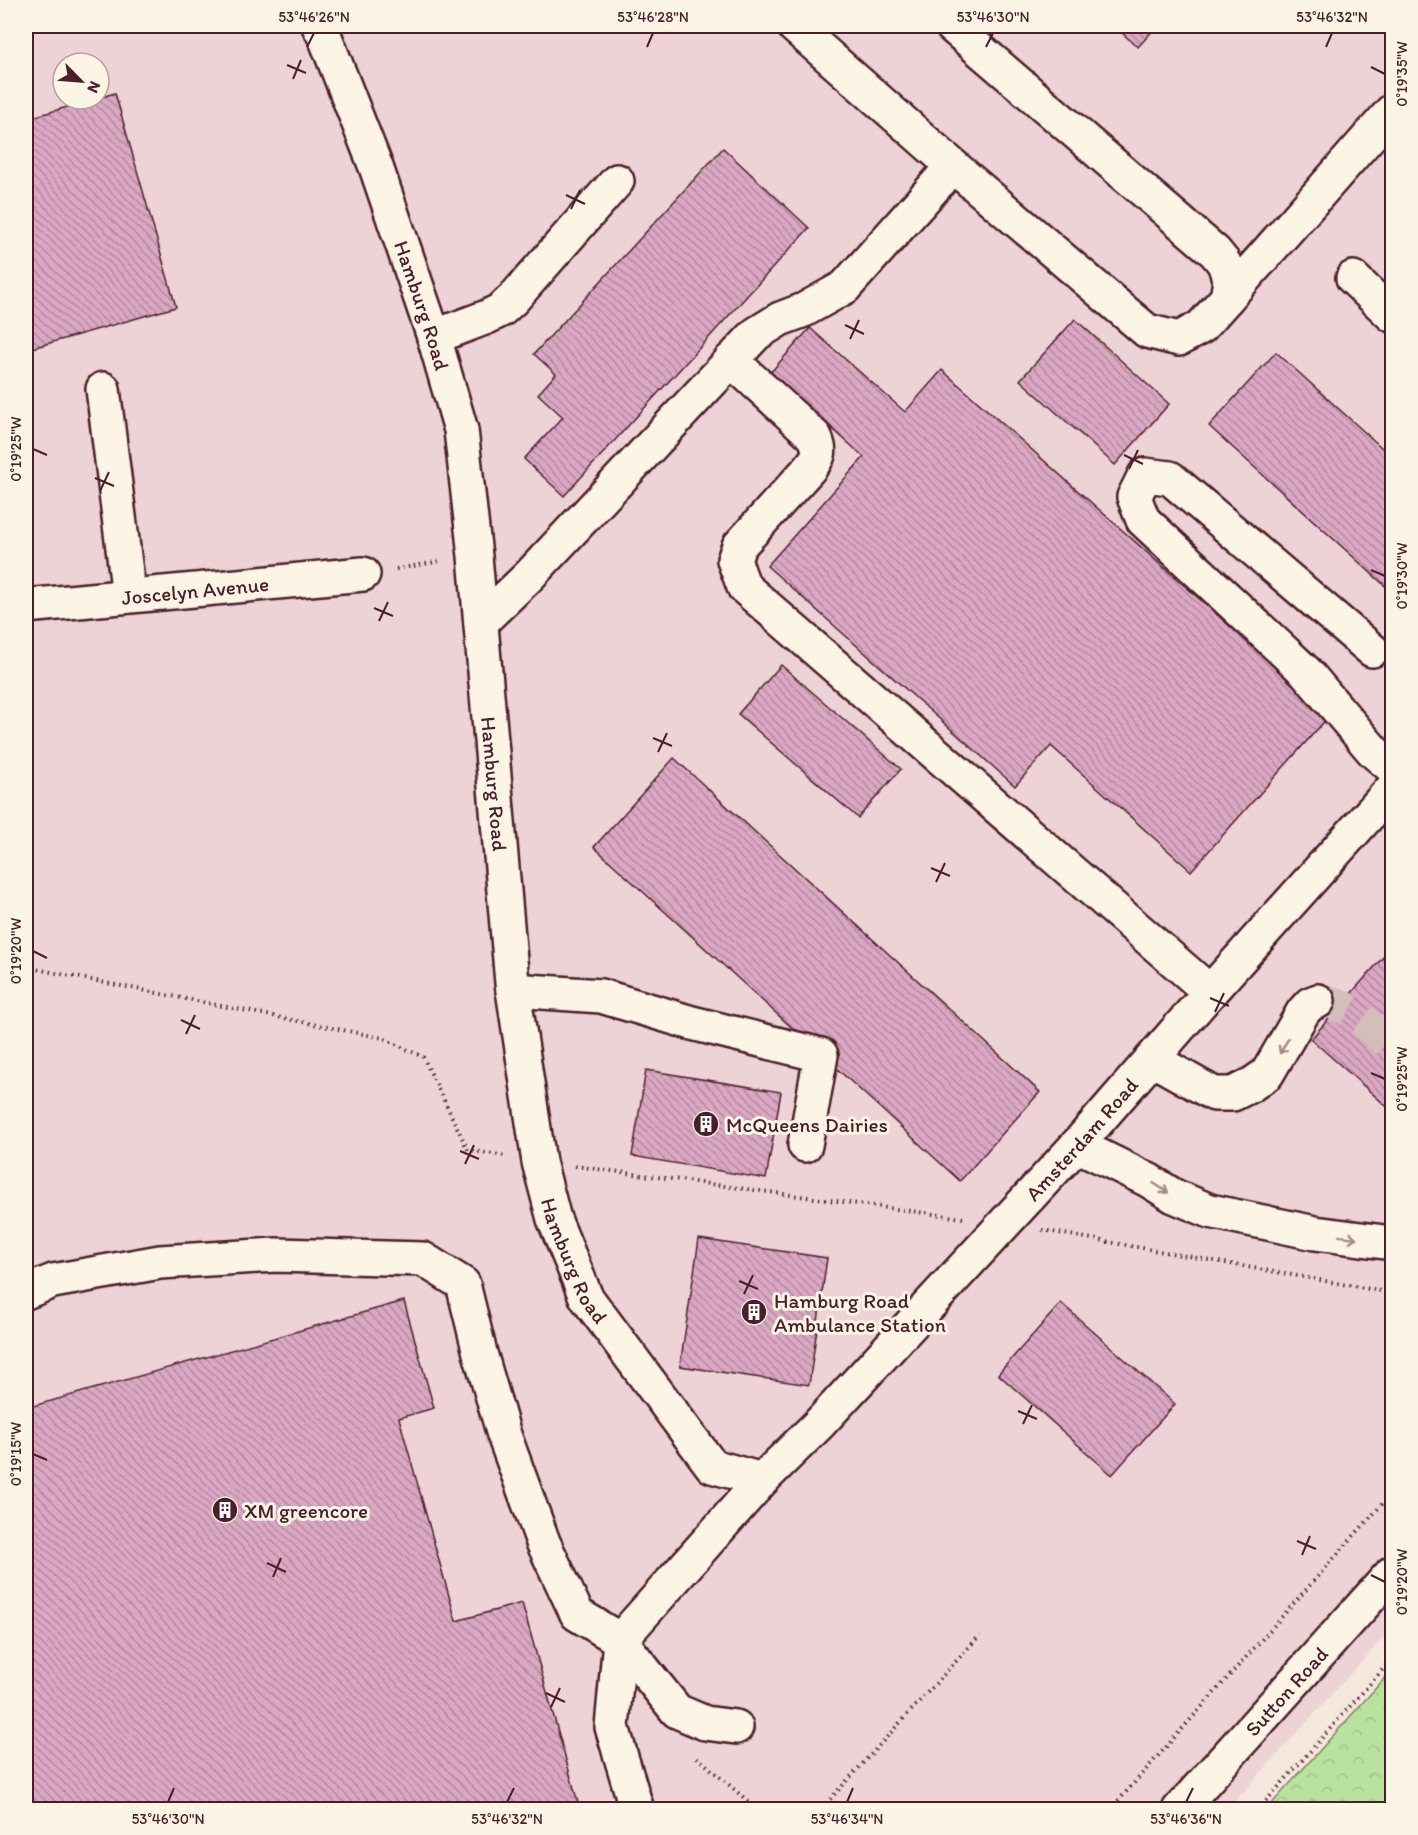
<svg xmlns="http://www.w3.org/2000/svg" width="1418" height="1835" viewBox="0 0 1418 1835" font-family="Itim,sans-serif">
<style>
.built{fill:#edd3d6;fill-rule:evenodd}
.park{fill:url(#park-crowns);stroke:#828064;stroke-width:1.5}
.building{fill:url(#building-back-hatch);stroke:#4a1f2b;stroke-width:1.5}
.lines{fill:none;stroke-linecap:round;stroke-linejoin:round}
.minor-tunnel{stroke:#d3beba;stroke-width:33;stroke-dasharray:33 16;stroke-linecap:butt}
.minor-casing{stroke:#4a1f2b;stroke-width:38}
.path{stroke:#4a1f2b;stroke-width:4;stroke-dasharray:1.5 4.5;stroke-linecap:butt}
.minor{stroke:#fcf5e5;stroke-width:33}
.oneway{stroke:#a38a88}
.ticks{fill:none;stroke:#4a1f2b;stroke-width:2}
.labels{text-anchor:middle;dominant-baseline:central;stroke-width:6;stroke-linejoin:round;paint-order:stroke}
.street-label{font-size:21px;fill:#4a1f2b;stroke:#fcf5e5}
.poi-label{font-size:21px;fill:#4a1f2b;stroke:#fcf5e5;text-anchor:start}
.neatline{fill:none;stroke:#4a1f2b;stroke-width:2}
.ticks-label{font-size:15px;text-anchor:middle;fill:#4a1f2b}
</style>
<defs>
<pattern id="park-crowns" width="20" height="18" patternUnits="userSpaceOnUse" patternTransform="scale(1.5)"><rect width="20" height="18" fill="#b9e29e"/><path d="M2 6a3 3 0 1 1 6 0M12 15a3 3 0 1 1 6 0" fill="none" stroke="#a1c188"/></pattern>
<pattern id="building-back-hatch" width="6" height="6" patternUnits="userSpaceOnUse" patternTransform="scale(1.5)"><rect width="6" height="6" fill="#dba8c3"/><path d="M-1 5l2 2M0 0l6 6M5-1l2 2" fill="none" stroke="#b4889f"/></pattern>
</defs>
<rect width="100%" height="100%" fill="#f5e6de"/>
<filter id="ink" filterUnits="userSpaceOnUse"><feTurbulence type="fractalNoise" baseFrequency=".0167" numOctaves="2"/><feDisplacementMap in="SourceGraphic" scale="12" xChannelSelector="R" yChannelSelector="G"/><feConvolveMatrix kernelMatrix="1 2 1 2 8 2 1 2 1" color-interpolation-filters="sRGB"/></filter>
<g filter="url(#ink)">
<!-- built -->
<path class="built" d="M26,26H1392V1628L1228,1809L26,1810ZM63,63H99V99H63Z"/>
<!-- park -->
<path class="park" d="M1392,1670V1809H1267Z"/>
<!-- building -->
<g class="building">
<path d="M1114,26H1157L1138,47Z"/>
<path d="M115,93L176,307L32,348L26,324V119Z"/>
<path d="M723,148L809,228L564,496L524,459L563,417L538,394L556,374L534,354Z"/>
<path d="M1075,319L1169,404L1115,465L1020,380Z"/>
<path d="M810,328L905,412L942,370L1330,715L1191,871L1051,746L1015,786L767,566L864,457L770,373Z"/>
<path d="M1276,352L1392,457V592L1209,426Z"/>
<path d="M781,665L901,769L858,818L738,714Z"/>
<path d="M674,758L1040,1092L960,1181L594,847Z"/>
<path d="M1392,947V1111L1311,1039Z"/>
<path d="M646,1070L781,1092L766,1179L632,1156Z"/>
<path d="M699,1239L827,1258L809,1385L680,1366Z"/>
<path d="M404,1301L434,1408L399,1418L456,1621L522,1603L580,1810H26V1408Z"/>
<path d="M1061,1303L1175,1404L1112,1475L998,1374Z"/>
</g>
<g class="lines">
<!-- minor-tunnel -->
<path class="minor-tunnel" d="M1318,1001C1347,1000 1371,1029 1392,1046"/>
<!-- minor casing -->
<g class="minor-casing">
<g id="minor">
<path id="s1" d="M319,26L325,37L376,167L434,337L461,430L475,556L512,983L539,1162L554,1219L586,1297L712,1466L762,1480"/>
<path d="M794,26L953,166L1147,331L1179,339L1201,327L1227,298L1230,281L1224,263L1215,252L952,26"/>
<path d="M1353,278L1392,315"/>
<path d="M1227,298L1392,111"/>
<path d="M434,337L487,317L501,310L513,299L617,181"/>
<path d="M731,360L815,437C821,453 820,455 809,469L739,546L734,560L744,587L1210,992"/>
<path d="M103,389L129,596"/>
<path id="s2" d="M26,606L363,574"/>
<path d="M481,622L529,576L756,334L780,319L804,310L845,287L953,166"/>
<path d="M1372,650L1170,478L1145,475L1134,497L1143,520L1306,672L1374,752L1392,767"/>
<path d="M513,990L601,996L692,1023L821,1055L805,1145"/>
<path d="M1152,1059L1214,1094H1233L1251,1085L1267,1074L1303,1012L1310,1004L1318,1001"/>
<path d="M1077,1145L1148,1180L1174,1196L1210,1211L1315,1233L1392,1243"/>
<path d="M26,1292L53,1281L160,1262L276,1255L423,1259L463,1284L480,1353L504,1435L543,1542L577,1614L620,1640L612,1727L637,1810"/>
<path id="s3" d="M736,1727L705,1723L677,1711L620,1640L762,1480L818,1425L1077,1145L1210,992L1392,789"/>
<path id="s4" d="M1179,1810L1392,1573"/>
</g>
</g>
<!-- path -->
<g class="path">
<path d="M396,569L442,561"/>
<path d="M26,967L383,1038L423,1057L468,1150L505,1156"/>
<path d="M575,1166L963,1218"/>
<path d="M1042,1230L1392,1293"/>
<path d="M697,1757L758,1810"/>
<path d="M822,1808L980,1635"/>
<path d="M1110,1810L1392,1493"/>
<path d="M1258,1810L1392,1659"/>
</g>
<!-- minor -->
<use href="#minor" class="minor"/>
</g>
<!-- one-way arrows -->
<defs><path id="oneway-shaft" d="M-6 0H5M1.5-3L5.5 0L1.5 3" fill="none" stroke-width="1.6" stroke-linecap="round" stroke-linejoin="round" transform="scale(1.5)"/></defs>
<g class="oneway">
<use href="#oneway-shaft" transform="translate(1284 1046) rotate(120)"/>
<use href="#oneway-shaft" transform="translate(1161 1188) rotate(33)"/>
<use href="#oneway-shaft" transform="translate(1348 1237) rotate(7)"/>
</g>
</g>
<!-- ticks -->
<path class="ticks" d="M307,47L314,33M647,47L653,33M986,47L993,33M1326,47L1332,33M287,65L306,73M1371,67L1385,74M293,79L301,60M566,195L585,204M571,209L580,190M845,325L864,334M850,339L859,320M33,449L47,455M1124,455L1143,464M1129,469L1138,450M95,478L114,486M100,491L109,472M1371,570L1385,576M374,608L393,616M379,621L388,602M653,738L672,746M658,752L667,733M931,868L950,876M936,882L945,863M33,951L47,958M1210,998L1229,1006M1215,1012L1224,993M181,1020L200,1029M186,1034L195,1015M1371,1073L1385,1079M460,1151L479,1159M465,1164L474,1145M739,1281L758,1289M744,1294L753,1275M1018,1411L1037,1419M1023,1424L1032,1405M33,1454L47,1460M1297,1541L1316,1549M1302,1555L1310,1536M267,1563L286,1572M1371,1575L1385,1582M273,1577L281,1558M546,1693L565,1702M551,1707L560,1688M168,1802L174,1788M507,1802L514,1788M847,1802L853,1788M1186,1802L1193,1788"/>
<!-- icons -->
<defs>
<g id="building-disc" transform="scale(1.35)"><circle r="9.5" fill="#4a1f2b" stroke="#fcf5e5"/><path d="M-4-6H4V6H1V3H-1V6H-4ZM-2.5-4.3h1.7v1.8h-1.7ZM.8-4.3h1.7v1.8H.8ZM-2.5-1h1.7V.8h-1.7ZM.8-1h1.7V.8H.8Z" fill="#fff"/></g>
</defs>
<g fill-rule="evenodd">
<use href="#building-disc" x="706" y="1124"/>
<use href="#building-disc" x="754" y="1312"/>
<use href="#building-disc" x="225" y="1510"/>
</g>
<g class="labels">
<!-- street labels -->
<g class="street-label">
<text stroke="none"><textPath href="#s1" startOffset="298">Hamburg Road</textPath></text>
<text stroke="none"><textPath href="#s2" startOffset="170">Joscelyn Avenue</textPath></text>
<text stroke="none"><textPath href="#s1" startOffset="784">Hamburg Road</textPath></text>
<text stroke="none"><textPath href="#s3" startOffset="834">Amsterdam Road</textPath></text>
<text stroke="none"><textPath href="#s1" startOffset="1270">Hamburg Road</textPath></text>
<text stroke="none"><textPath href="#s4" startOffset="160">Sutton Road</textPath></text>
</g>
<!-- poi labels -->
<g class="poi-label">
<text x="726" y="1124">McQueens Dairies</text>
<text x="774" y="1300">Hamburg Road<tspan x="774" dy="24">Ambulance Station</tspan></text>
<text x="244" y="1510">XM greencore</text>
</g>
</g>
<!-- margin -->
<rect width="1418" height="1835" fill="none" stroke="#fcf5e5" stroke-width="66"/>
<!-- north arrow -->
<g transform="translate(81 81) rotate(115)"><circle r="28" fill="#fcf5e5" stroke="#b59f9b" stroke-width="1.5"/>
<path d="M0-4.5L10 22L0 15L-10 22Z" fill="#4a1f2b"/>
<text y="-9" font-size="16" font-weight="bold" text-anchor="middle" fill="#4a1f2b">N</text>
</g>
<rect x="33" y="33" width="1352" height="1769" class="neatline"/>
<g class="ticks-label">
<text x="314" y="22">53°46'26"N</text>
<text x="653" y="22">53°46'28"N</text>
<text x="993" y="22">53°46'30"N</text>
<text x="1332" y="22">53°46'32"N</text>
<text transform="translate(1402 74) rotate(-90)" y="5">0°19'35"W</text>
<text transform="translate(16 449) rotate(-90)" y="5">0°19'25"W</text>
<text transform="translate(1402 576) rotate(-90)" y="5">0°19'30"W</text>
<text transform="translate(16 951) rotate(-90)" y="5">0°19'20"W</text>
<text transform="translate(1402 1079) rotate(-90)" y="5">0°19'25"W</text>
<text transform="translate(16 1454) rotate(-90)" y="5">0°19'15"W</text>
<text transform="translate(1402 1582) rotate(-90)" y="5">0°19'20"W</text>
<text x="168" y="1824">53°46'30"N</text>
<text x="507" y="1824">53°46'32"N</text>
<text x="847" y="1824">53°46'34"N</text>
<text x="1186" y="1824">53°46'36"N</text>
</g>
</svg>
